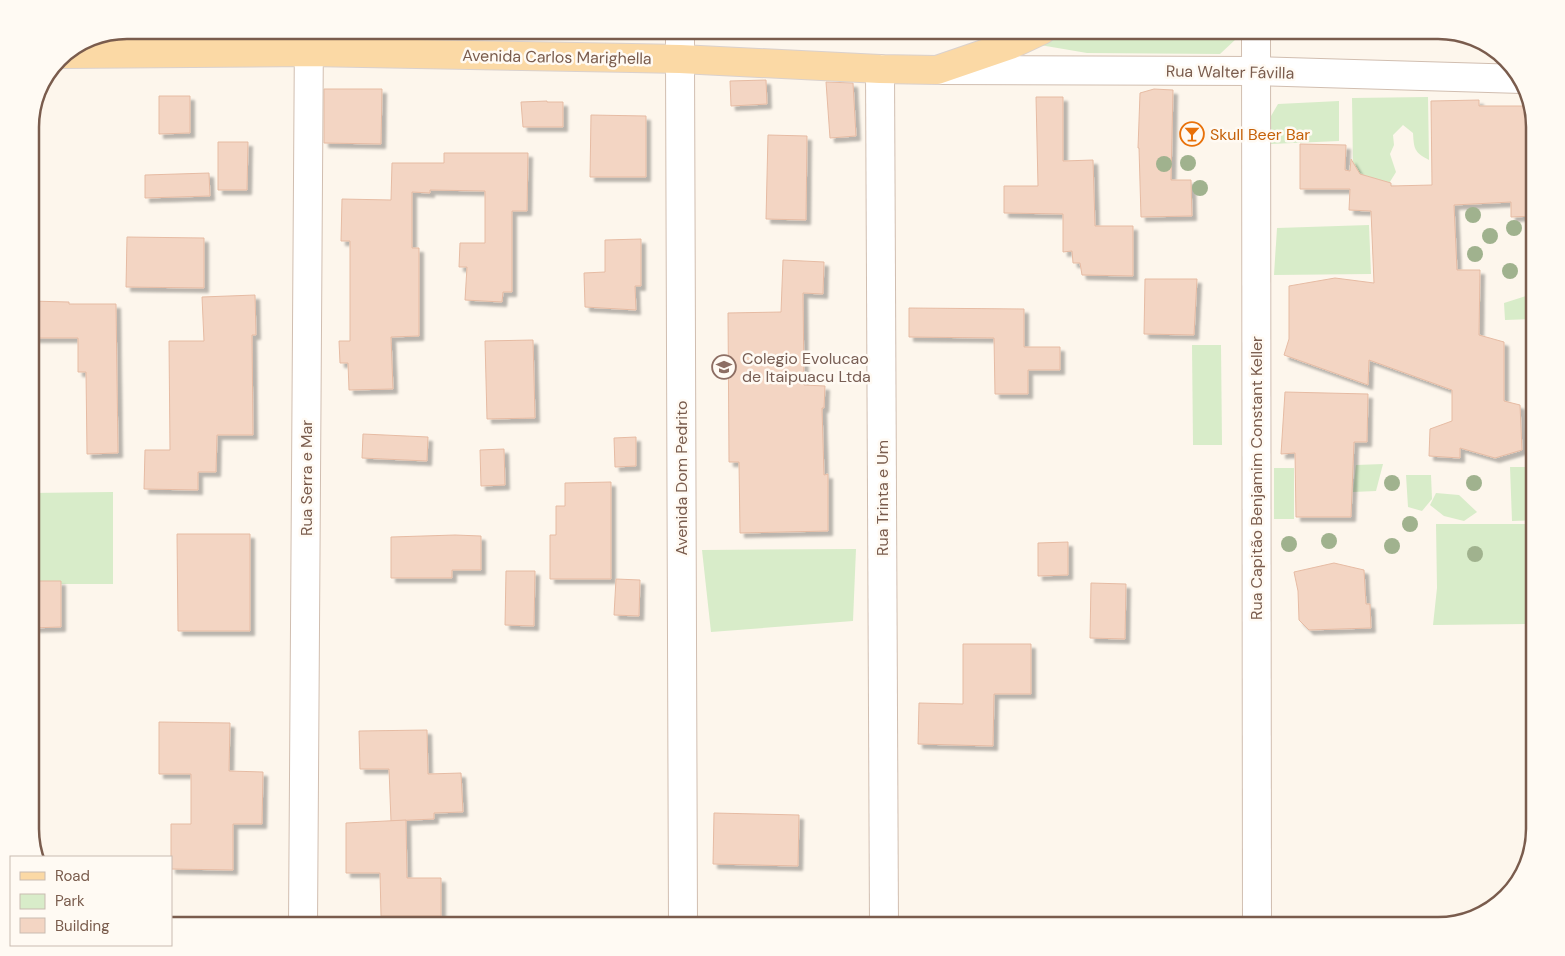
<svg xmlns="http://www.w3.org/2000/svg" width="1565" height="956" viewBox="0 0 1565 956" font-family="'DM Sans',sans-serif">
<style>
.green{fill:#d8ecc9}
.building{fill:#f3d5c3;stroke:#e6bba3;filter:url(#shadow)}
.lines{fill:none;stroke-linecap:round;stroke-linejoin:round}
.street-casing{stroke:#d1beb0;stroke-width:30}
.secondary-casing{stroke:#d6c0b0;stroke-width:30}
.primary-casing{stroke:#dad1cd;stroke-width:30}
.street{stroke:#fff;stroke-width:28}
.secondary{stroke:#fff;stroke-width:28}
.primary{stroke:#fbd9a5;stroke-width:28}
.tree{fill:#a0b28e}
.labels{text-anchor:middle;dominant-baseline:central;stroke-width:5;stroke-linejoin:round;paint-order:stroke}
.street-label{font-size:16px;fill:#7a5c4d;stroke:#fffaf3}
.food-label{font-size:16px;fill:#c56008;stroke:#fffaf3;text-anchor:start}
.education-label{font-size:16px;fill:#785e54;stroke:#fffaf3;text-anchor:start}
.rim{fill:none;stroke:#7a5c4d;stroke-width:2.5}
</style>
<defs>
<filter id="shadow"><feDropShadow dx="4.5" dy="4.5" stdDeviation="1" flood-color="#0004"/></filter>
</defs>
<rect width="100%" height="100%" fill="#fdf6ec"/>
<!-- green -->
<g class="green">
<path d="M1068,30H1237V38L1220,54L1087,53L1040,45Z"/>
<path d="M1370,30H1390L1391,34H1419V37H1370Z"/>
<path d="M1428,97L1429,160C1414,152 1414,149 1413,133L1403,125L1393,135L1394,145L1390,154L1396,172L1388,185H1370L1353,166L1352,98Z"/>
<path d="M1339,101V141L1271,144V116L1278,104Z"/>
<path d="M1369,225L1371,274L1274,275L1277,228Z"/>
<path d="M1528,225H1535V319L1505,320L1504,303L1529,295Z"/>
<path d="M1192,345H1221L1222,445H1193Z"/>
<path d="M1529,403H1535L1534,433H1529Z"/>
<path d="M1383,464L1376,491L1353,492L1356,465Z"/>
<path d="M1510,467H1535V520L1512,521Z"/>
<rect x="1274" y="468" width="20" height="51"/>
<path d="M1406,475H1431L1432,499L1422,511L1408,507Z"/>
<path d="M113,492V584H30V493Z"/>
<path d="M1436,493L1459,495L1477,512L1464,521L1444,516L1430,505Z"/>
<path d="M1436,524H1535V624L1433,625L1437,588Z"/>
<path d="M856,549L853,621L711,632L702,550Z"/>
</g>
<!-- building -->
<g class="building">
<path d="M766,80L767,104L731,106L730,81Z"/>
<path d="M826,82L853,83L856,136L830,138Z"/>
<path d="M324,89H382L381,144L324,143Z"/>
<path d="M1154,89L1173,90L1171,180H1191L1192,216L1141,217L1139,148H1138L1140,93Z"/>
<path d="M159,96H190V133L159,134Z"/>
<path d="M1036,97H1063V161L1093,160L1095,226H1133V276L1082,275L1080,263H1073L1072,251L1063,252V214L1004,213V186H1038Z"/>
<path d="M1479,100V106H1530L1535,121V216L1511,217V202L1454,205L1457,270H1480L1479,335L1504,342V401L1520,405L1522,450L1495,458L1460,448V458L1429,456L1430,429L1452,421V390L1369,360L1368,385L1284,355L1289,339V286L1335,278L1374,283L1371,211L1349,210L1350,189H1300V144L1346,145L1345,170L1350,171L1351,159L1360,174L1391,183V186L1432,185L1431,101Z"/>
<path d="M547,101V102H563V127H523L521,102Z"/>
<path d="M591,115L646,116V177H590Z"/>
<path d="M768,135L807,136L806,220L766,219Z"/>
<path d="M218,142H248L247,190H218Z"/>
<path d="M444,153H528L527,211H512V292H503L502,302L465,300L467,267H459L460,243H485V191L430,190V193L412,192V248H419V336L391,337L393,389L349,390L348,363H340L339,341H350V241H341L342,199L391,200L392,163H444Z"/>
<path d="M209,173L210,196L145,198V175Z"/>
<path d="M127,237L204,238V288L126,287Z"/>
<path d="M641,239V286H635L636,310L585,307L584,273L605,272V240Z"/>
<path d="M783,260L824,262L823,294L803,293L804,385L825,386L824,408H822L824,475L828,474V531L740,533L739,462H729L728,313L781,312Z"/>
<path d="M1145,279H1197L1194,335L1144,334Z"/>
<path d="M255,295L256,335H252L253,435H217L216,472H198V490L144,489L145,450H170L169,341H204L202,297Z"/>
<path d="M30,301L69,302V304H116L118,453L87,454L86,372H78V338H30Z"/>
<path d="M909,308L1024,309V347H1060V370H1028V394H995L994,338L909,337Z"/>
<path d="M533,340L535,418L487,419L485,341Z"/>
<path d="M1285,392L1368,394L1367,442H1354L1351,517H1296L1295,453L1281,454Z"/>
<path d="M363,434L428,437L427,461L362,458Z"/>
<path d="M636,437V466L615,467L614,438Z"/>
<path d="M504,449L505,485L481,486L480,450Z"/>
<path d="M611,482V579H550V535H556V506H565V483Z"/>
<path d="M177,534H250V631H178Z"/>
<path d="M455,535L481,536V570H452V578H391V537Z"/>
<path d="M1068,542V575L1038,576V543Z"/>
<path d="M1334,563L1364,570L1366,604H1370L1371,628L1309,630L1299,620L1298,591L1294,572Z"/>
<path d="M506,571H535L534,626L505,625Z"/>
<path d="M616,579L640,580L639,616L614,615Z"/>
<path d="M30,581H61V627L30,628Z"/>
<path d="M1091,583L1126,584L1125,639L1090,638Z"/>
<path d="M963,644H1031V694H994L993,746L918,744L919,703L963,704Z"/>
<path d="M159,722L230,723L229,771L263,772L262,824H233V870L171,869V824H191V774H159Z"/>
<path d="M427,730L428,774L461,773L463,812L434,813V819L391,821L389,769H360L359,731Z"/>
<path d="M714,813L799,815L798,866L713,864Z"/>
<path d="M406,820L407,878H441V916H381L380,873H346V823Z"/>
</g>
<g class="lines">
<!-- street casing -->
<g class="street-casing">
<g id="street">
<path d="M1256,30L1257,926"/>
<path d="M680,59L683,926"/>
<path d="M880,69L884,926"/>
<path d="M941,70L1256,71L1522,79"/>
<path d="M303,926L309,30"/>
</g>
</g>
<!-- secondary casing -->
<g class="secondary-casing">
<path id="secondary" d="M680,30V59"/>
</g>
<!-- primary casing -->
<g class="primary-casing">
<path id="primary" d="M64,54L309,52L632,58L680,59L880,69L937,70L1010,45L1042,30"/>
</g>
<!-- street -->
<use href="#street" class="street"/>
<!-- secondary -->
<use href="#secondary" class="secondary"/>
<!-- primary -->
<use href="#primary" class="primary"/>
</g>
<!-- trees -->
<g class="tree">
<circle cx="1188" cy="163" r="8"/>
<circle cx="1164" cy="164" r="8"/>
<circle cx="1200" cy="188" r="8"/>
<circle cx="1473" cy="215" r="8"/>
<circle cx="1514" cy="228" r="8"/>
<circle cx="1490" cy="236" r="8"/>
<circle cx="1475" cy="254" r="8"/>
<circle cx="1510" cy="271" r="8"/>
<circle cx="1392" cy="483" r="8"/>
<circle cx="1474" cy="483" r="8"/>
<circle cx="1410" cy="524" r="8"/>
<circle cx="1329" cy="541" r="8"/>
<circle cx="1289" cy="544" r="8"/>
<circle cx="1392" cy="546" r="8"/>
<circle cx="1475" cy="554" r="8"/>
</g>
<!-- icons -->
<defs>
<g id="bar-ring" transform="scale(1.25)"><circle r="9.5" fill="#fffaf3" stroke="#e8710a" stroke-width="1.5"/><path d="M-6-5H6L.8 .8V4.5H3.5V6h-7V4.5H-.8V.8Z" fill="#e8710a"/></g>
<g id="school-ring" transform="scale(1.25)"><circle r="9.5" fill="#fffaf3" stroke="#8d6e63" stroke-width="1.5"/><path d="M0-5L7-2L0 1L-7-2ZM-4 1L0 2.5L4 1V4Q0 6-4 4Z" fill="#8d6e63"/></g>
</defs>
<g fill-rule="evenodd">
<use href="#bar-ring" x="1192" y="134"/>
<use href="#school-ring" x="724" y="367"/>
</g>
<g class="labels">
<!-- street labels -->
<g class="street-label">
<text transform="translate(557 57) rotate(1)">Avenida Carlos Marighella</text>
<text transform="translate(1230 72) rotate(1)">Rua Walter Fávilla</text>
<text transform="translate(306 478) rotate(-90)">Rua Serra e Mar</text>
<text transform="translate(681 478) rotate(-90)">Avenida Dom Pedrito</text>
<text transform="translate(1256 478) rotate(-90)">Rua Capitão Benjamim Constant Keller</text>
<text transform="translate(882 498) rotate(-90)">Rua Trinta e Um</text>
</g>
<!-- food labels -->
<g class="food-label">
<text x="1210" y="134">Skull Beer Bar</text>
</g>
<!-- education labels -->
<g class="education-label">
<text x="742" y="358">Colegio Evolucao<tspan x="742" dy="18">de Itaipuacu Ltda</tspan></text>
</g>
</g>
<!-- crop -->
<path d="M0 0H1565V956H0ZM127 39H1438A88 88 0 0 1 1526 127V829A88 88 0 0 1 1438 917H127A88 88 0 0 1 39 829V127A88 88 0 0 1 127 39Z" fill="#fffaf3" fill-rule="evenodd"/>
<path class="rim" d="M127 39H1438A88 88 0 0 1 1526 127V829A88 88 0 0 1 1438 917H127A88 88 0 0 1 39 829V127A88 88 0 0 1 127 39Z"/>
<!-- legend -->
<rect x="10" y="856" width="162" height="90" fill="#fffaf3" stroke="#cabbb1"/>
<rect x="20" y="872" width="25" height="8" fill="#fbd9a5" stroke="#cabbb1"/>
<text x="55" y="881" font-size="15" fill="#7a5c4d">Road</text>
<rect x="20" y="894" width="25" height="15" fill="#d8ecc9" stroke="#cabbb1"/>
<text x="55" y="906" font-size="15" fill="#7a5c4d">Park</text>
<rect x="20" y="918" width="25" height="15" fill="#f3d5c3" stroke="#cabbb1"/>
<text x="55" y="931" font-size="15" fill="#7a5c4d">Building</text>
</svg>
